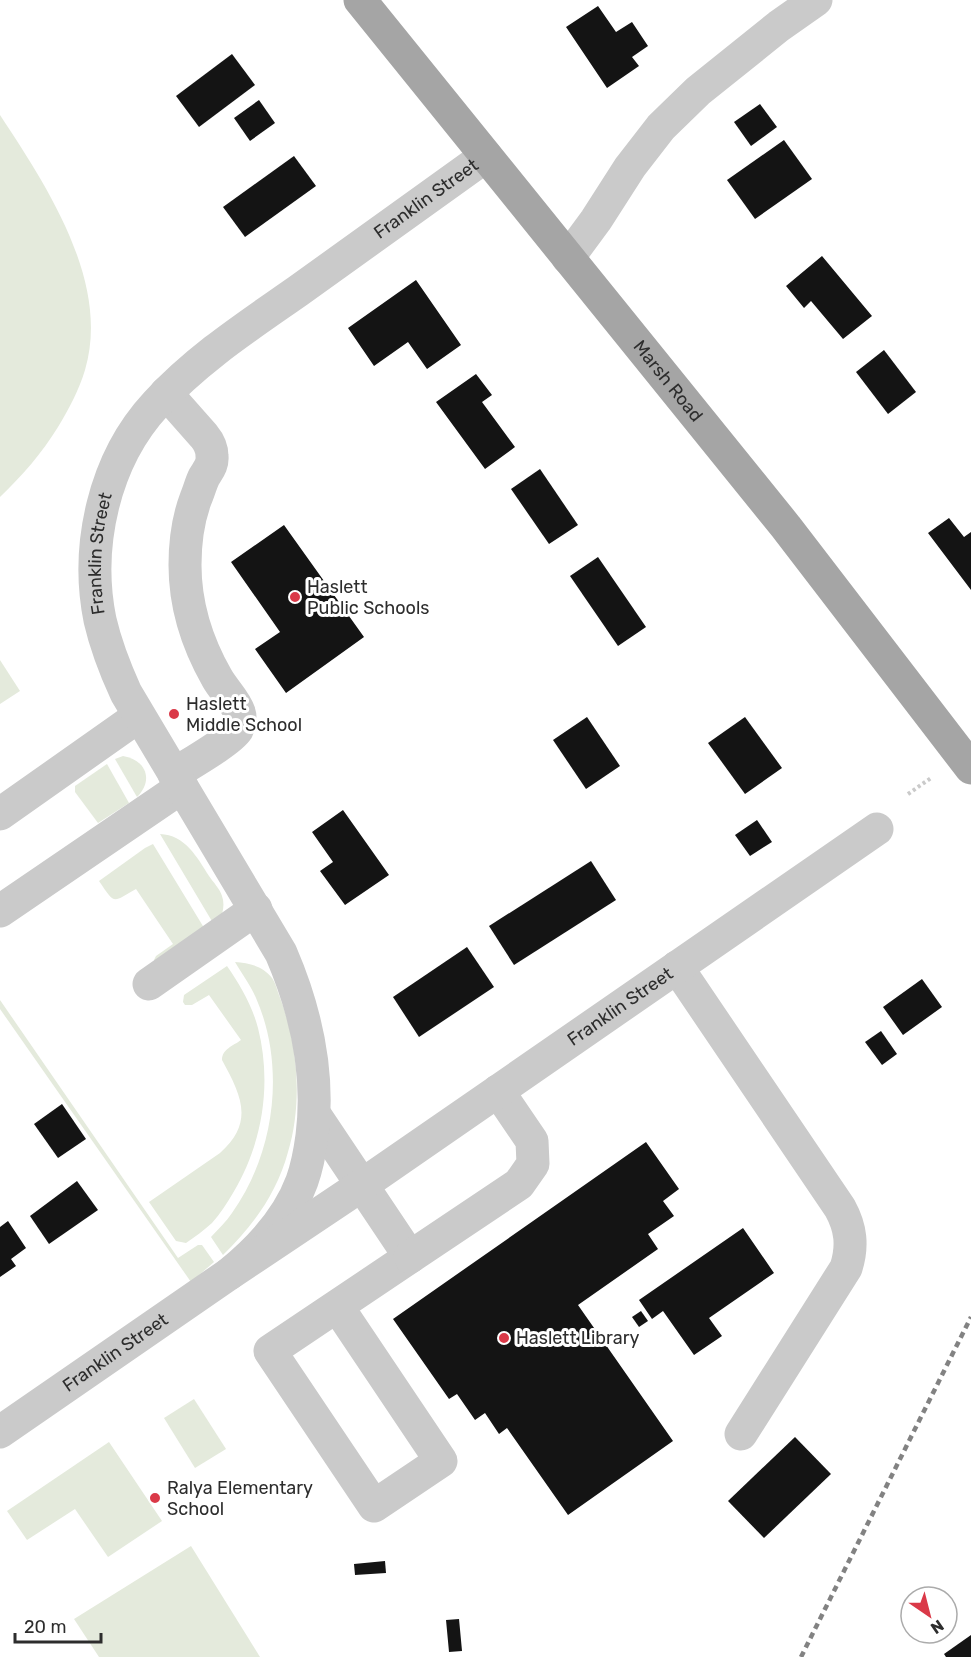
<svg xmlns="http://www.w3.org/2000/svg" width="971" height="1657" viewBox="0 0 971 1657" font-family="Rubik,sans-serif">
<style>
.green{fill:#e4eadc}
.building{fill:#141414}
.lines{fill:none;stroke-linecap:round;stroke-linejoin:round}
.path{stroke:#cacaca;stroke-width:4;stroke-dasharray:3 3;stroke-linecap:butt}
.minor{stroke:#cacaca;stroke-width:33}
.major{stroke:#a5a5a5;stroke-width:33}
.rail{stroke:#828282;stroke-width:4.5;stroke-dasharray:6 4.5;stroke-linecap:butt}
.poi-dot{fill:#da3948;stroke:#fff;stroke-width:2}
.labels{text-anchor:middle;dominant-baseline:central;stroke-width:6;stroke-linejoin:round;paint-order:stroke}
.street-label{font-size:18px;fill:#2d2d2d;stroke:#fff}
.poi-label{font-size:18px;fill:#2d2d2d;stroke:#fff;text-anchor:start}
</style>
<rect width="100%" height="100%" fill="#fff"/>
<!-- green -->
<g class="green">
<path d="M0,115C46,185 111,282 85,370C79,390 69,409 58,427C42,453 22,476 0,497Z"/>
<path d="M0,660L20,691L0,704Z"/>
<path d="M123,756C146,760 154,780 137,797L115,759Z"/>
<path d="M107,764L129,803L98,823L75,792V786Z"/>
<path d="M160,834C185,835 197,857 209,876C213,882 220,889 222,896C226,907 221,919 216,928Z"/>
<path d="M153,844L209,936L155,964L154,960L156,956L173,944L136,889C112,902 116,906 99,881L145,848Z"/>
<path d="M235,962C249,963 263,966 272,978C275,982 277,989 279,995C298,1043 303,1102 288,1152C277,1193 253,1226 223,1255L211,1237C218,1229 226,1222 232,1213C275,1153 286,1066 256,998C251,986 242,974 235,962Z"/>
<path d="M227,966C240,985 252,1005 258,1028C272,1083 263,1143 233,1193C227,1203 220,1214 212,1223C204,1230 195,1237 186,1243L176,1241L149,1202L220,1153C255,1122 241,1095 222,1060C222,1049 233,1046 241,1040L209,995L192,1005H185L183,1002L184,995Z"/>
<path d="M0,1000L178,1258L198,1245H202L214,1262L191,1282L0,1009Z"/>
<path d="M194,1399L226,1449L195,1468L164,1418Z"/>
<path d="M109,1442L162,1521L108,1557L75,1509L27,1540L7,1511Z"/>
<path d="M191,1546L260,1657H99L74,1619Z"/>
</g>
<!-- building -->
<g class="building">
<path d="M598,6L616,32L632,22L648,46L632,57L639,66L607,88L566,27Z"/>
<path d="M232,54L255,85L199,127L176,96Z"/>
<path d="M259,100L275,123L250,141L234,118Z"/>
<path d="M760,104L777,127L751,146L734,122Z"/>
<path d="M784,140L812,179L755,219L727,180Z"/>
<path d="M294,156L316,186L245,237L223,207Z"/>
<path d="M822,256L872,316L843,339L811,301L804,308L786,286Z"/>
<path d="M416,280L461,345L427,369L408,342L374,366L348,328Z"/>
<path d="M884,350L916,392L888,414L856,372Z"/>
<path d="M476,374L492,395L482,402L515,447L485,469L436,402Z"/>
<path d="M540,469L578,525L549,544L511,489Z"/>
<path d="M949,518L964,537L971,532V590L928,533Z"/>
<path d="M284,525L364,637L286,693L255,649L280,632L231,562Z"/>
<path d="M598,557L646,627L618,646L570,576Z"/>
<path d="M587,717L620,766L586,789L553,740Z"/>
<path d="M745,717L782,768L745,794L708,743Z"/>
<path d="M343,810L389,875L345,905L320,871L333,862L312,832Z"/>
<path d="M757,820L772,842L750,856L735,835Z"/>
<path d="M591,861L616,900L514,965L489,926Z"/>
<path d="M467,947L494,987L419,1037L393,997Z"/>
<path d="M922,979L942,1007L903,1035L883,1007Z"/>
<path d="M881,1031L897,1054L882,1065L865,1042Z"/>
<path d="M62,1104L86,1139L58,1158L34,1124Z"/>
<path d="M646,1142L679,1189L663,1201L674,1216L648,1234L658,1249L578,1305L673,1441L568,1515L507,1428L499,1434L485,1413L475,1420L457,1394L449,1399L393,1319Z"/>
<path d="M77,1181L98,1210L49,1244L30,1216Z"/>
<path d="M8,1221L26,1248L11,1259L16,1266L0,1277V1227Z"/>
<path d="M743,1228L774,1273L709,1318L722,1336L694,1355L663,1311L652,1319L639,1300Z"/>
<path d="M641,1311L648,1321L639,1327L632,1317Z"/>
<path d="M795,1437L831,1474L764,1538L728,1501Z"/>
<path d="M385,1561L386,1573L355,1575L354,1564Z"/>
<path d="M459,1619L462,1651L449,1652L446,1620Z"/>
<path d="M971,1635V1657H946L944,1654Z"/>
</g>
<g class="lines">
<!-- path -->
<path class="path" d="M908,794L931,778"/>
<!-- minor -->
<g class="minor">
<path d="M568,258L596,220L630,167L661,127L698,91L779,26L816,0"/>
<path d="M166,393L204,436C209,442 212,448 212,456C213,465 208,470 204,477C201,483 199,491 196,498C188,519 185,543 185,565C185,606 197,643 217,678C223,689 235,700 239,712C241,718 240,724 237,730C230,741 188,765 174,774"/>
<path d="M0,814L139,716"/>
<path d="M0,911L182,787"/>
<path d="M677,967L840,1208C851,1228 853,1246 846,1268L741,1434"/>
<path d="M149,984L256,909"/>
<path d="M315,1115L410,1257L270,1351L374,1506L441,1461L337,1306"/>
<path d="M410,1257L519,1184L533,1164L532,1141L498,1091"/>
<path id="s1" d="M229,1274C260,1249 288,1219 302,1181C307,1167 310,1151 312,1136C320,1072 306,1011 281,953L126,693C115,669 106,646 100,620C85,546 104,460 156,404C197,359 248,326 298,291C360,246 423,201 486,156"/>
<path id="s2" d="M0,1432L229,1274L362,1185L877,829"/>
</g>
<!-- major -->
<path class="major" id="s3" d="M360,0L786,527L971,768"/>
<!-- rail -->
<path class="rail" d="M801,1657L971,1317"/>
</g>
<!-- markers -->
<g class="poi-dot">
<circle cx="295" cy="597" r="6"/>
<circle cx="174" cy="714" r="6"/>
<circle cx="504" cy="1338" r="6"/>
<circle cx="155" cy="1498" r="6"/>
</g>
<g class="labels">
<!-- street labels -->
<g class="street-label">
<text stroke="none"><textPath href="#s1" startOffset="1305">Franklin Street</textPath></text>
<text stroke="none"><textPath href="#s3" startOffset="490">Marsh Road</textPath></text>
<text stroke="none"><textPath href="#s1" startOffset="801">Franklin Street</textPath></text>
<text stroke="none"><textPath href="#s2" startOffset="752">Franklin Street</textPath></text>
<text stroke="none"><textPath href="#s2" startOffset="140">Franklin Street</textPath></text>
</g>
<!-- poi labels -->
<g class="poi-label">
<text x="307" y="587">Haslett<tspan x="307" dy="21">Public Schools</tspan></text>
<text x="186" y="704">Haslett<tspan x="186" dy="21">Middle School</tspan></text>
<text x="516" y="1338">Haslett Library</text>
<text x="167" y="1488">Ralya Elementary<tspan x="167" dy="21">School</tspan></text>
</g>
</g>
<!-- north arrow -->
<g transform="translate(929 1615) rotate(145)"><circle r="28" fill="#ffffff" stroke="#ababab" stroke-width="1.5"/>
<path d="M0-4.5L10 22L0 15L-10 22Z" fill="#da3948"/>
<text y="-9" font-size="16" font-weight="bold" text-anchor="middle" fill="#2d2d2d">N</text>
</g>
<!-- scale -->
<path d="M15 1633v9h86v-9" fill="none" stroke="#2d2d2d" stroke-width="3"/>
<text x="24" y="1633" font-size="18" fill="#2d2d2d" stroke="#ffffff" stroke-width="4.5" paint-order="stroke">20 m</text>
</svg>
